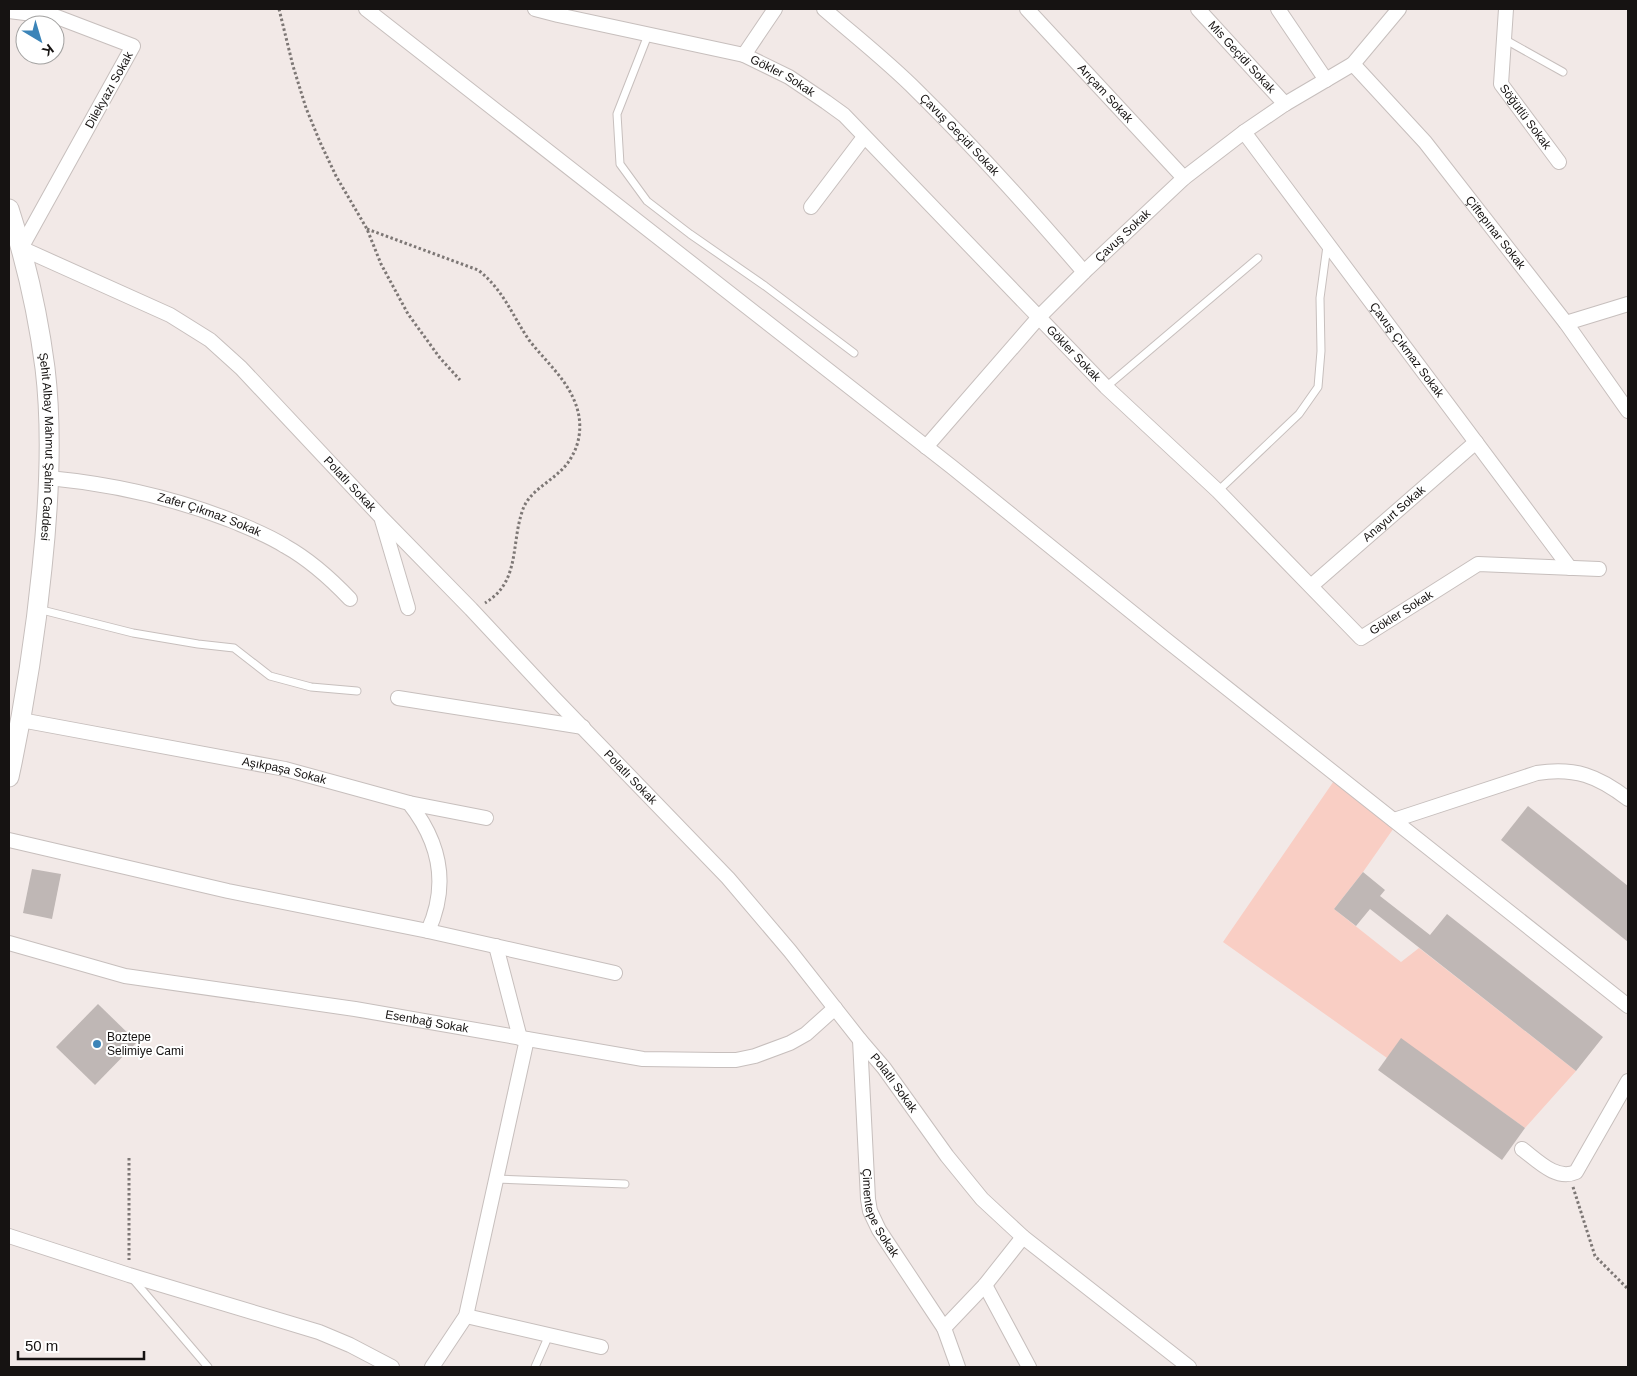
<svg xmlns="http://www.w3.org/2000/svg" width="1637" height="1376" viewBox="0 0 1637 1376" font-family="Helvetica,sans-serif">
<style>
.green{fill:#f9cec4}
.building{fill:#bfb7b5}
.lines{fill:none;stroke-linecap:round;stroke-linejoin:round}
.lane-casing{stroke:#c7bfbd;stroke-width:9}
.street-casing{stroke:#c7bfbd;stroke-width:16}
.secondary-casing{stroke:#c7bfbd;stroke-width:21}
.path{stroke:#7d7775;stroke-width:3;stroke-dasharray:2.5 2.5;stroke-linecap:butt}
.lane{stroke:#fff;stroke-width:7}
.street{stroke:#fff;stroke-width:14}
.secondary{stroke:#fff;stroke-width:19}
.poi-dot{fill:#3b84b8;stroke:#fff;stroke-width:2}
.labels{text-anchor:middle;dominant-baseline:central;stroke-width:4;stroke-linejoin:round;paint-order:stroke}
.street-label{font-size:12px;fill:#161312;stroke:#fff}
.poi-label{font-size:12px;fill:#161312;stroke:#fff;text-anchor:start}
</style>
<rect width="100%" height="100%" fill="#f2e9e7"/>
<!-- green -->
<path class="green" d="M1338,775L1398,822L1363,872L1334,909L1401,962L1419,948L1576,1071L1525,1128L1401,1039L1387,1058L1223,942Z"/>
<!-- building -->
<g class="building">
<path d="M1528,806L1628,886V942L1501,840Z"/>
<path d="M32,869L61,874L52,919L23,913Z"/>
<path d="M1363,872L1385,890L1380,896L1430,935L1447,914L1603,1037L1576,1071L1370,909L1356,926L1334,909Z"/>
<path d="M98,1004L137,1042L95,1085L56,1047Z"/>
<path d="M1401,1038L1525,1128L1502,1160L1378,1070Z"/>
</g>
<g class="lines">
<!-- lane casing -->
<g class="lane-casing">
<g id="lane">
<path d="M648,35L617,114L620,164L647,201L690,234L765,286L854,353"/>
<path d="M1504,39L1563,72"/>
<path d="M1106,387L1258,258"/>
<path d="M1218,491L1299,414L1318,387L1321,351L1320,298L1327,246"/>
<path d="M38,609L133,633L198,644L234,648L270,676L311,687L357,691"/>
<path d="M496,1179L625,1184"/>
<path d="M132,1278L208,1367"/>
<path d="M535,1367L549,1335"/>
</g>
</g>
<!-- street casing -->
<g class="street-casing">
<g id="street">
<path d="M366,9L952,467L1165,639L1628,1006"/>
<path id="s1" d="M535,9L558,15L744,55L789,77L826,102L844,115L1106,387L1218,491L1361,638L1478,564L1599,569"/>
<path id="s2" d="M824,9C855,36 887,61 916,90C975,148 1030,209 1084,272"/>
<path id="s3" d="M1027,9L1184,178"/>
<path id="s4" d="M1198,9L1285,104"/>
<path d="M1278,9L1326,80"/>
<path id="s5" d="M1506,9L1501,84L1559,162"/>
<path id="s6" d="M9,11L57,17L133,46L21,248L170,315L210,340L241,368L381,517L471,609L553,697L728,878L790,951L860,1040L884,1068L947,1156L982,1199L1023,1237L1189,1367"/>
<path d="M744,55L775,9"/>
<path id="s7" d="M1353,64L1425,142L1566,323L1628,411"/>
<path id="s8" d="M1244,132L1570,568"/>
<path d="M811,207L864,137"/>
<path d="M1566,323L1628,304"/>
<path id="s9" d="M926,447L1039,317L1084,272L1184,178L1244,132L1285,104L1353,64L1399,9"/>
<path id="s10" d="M49,478C112,484 171,497 230,520C249,528 268,535 285,546C310,560 331,579 350,599"/>
<path d="M382,520L408,608"/>
<path id="s11" d="M1311,586L1476,442"/>
<path d="M398,698L583,727"/>
<path id="s12" d="M21,720L285,769L409,803C440,842 449,885 428,931"/>
<path d="M409,803L486,818"/>
<path d="M1394,820L1537,773C1575,767 1598,776 1628,799"/>
<path d="M9,840L228,891L428,931L615,973"/>
<path id="s13" d="M9,943L125,976L355,1009L643,1059L717,1060H736L755,1056L790,1043L806,1034L835,1008"/>
<path d="M496,946L520,1038"/>
<path id="s14" d="M860,1040L868,1199L870,1211L879,1230L944,1328L958,1367"/>
<path d="M1522,1149C1537,1160 1556,1181 1576,1172L1628,1081"/>
<path d="M9,1236L129,1275L319,1332L350,1345L392,1367"/>
<path d="M985,1285L1029,1367"/>
<path d="M466,1316L601,1347"/>
<path d="M944,1328L985,1285L1023,1237"/>
<path d="M432,1367L466,1316L527,1039"/>
</g>
</g>
<!-- secondary casing -->
<g class="secondary-casing">
<g id="secondary">
<path id="s15" d="M9,209C26,261 38,314 45,368C53,434 49,502 42,568C35,639 24,708 9,777"/>
</g>
</g>
<!-- path -->
<g class="path">
<path d="M279,9L293,66L306,108L320,142L336,176L367,229L381,264L408,314L440,358L460,380"/>
<path d="M367,229L478,270C503,289 512,315 529,340C545,361 567,379 576,405C582,421 581,441 572,456C560,480 529,487 522,512C511,545 520,582 485,603"/>
<path d="M129,1158V1260"/>
<path d="M1573,1187L1595,1256L1628,1289"/>
</g>
<!-- lane -->
<use href="#lane" class="lane"/>
<!-- street -->
<use href="#street" class="street"/>
<!-- secondary -->
<use href="#secondary" class="secondary"/>
</g>
<!-- markers -->
<circle class="poi-dot" cx="97" cy="1044" r="5"/>
<g class="labels">
<!-- street labels -->
<g class="street-label">
<text stroke="none"><textPath href="#s4" startOffset="65">Mis Geçidi Sokak</textPath></text>
<text stroke="none"><textPath href="#s1" startOffset="258">Gökler Sokak</textPath></text>
<text transform="translate(109 90) rotate(-61)">Dilekyazı Sokak</text>
<text stroke="none"><textPath href="#s3" startOffset="115">Arıçam Sokak</textPath></text>
<text stroke="none"><textPath href="#s5" startOffset="116">Söğütlü Sokak</textPath></text>
<text stroke="none"><textPath href="#s2" startOffset="185">Çavuş Geçidi Sokak</textPath></text>
<text stroke="none"><textPath href="#s7" startOffset="221">Çiftepınar Sokak</textPath></text>
<text stroke="none"><textPath href="#s9" startOffset="289">Çavuş Sokak</textPath></text>
<text stroke="none"><textPath href="#s8" startOffset="272">Çavuş Çıkmaz Sokak</textPath></text>
<text stroke="none"><textPath href="#s1" startOffset="662">Gökler Sokak</textPath></text>
<text stroke="none"><textPath href="#s15" startOffset="242">Şehit Albay Mahmut Şahin Caddesi</textPath></text>
<text stroke="none"><textPath href="#s6" startOffset="772">Polatlı Sokak</textPath></text>
<text stroke="none"><textPath href="#s11" startOffset="110">Anayurt Sokak</textPath></text>
<text stroke="none"><textPath href="#s10" startOffset="165">Zafer Çıkmaz Sokak</textPath></text>
<text stroke="none"><textPath href="#s1" startOffset="1114">Gökler Sokak</textPath></text>
<text stroke="none"><textPath href="#s12" startOffset="268">Aşıkpaşa Sokak</textPath></text>
<text stroke="none"><textPath href="#s6" startOffset="1178">Polatlı Sokak</textPath></text>
<text stroke="none"><textPath href="#s13" startOffset="426">Esenbağ Sokak</textPath></text>
<text stroke="none"><textPath href="#s6" startOffset="1582">Polatlı Sokak</textPath></text>
<text stroke="none"><textPath href="#s14" startOffset="176">Çimentepe Sokak</textPath></text>
</g>
<!-- poi labels -->
<g class="poi-label">
<text x="107" y="1037">Boztepe<tspan x="107" dy="14">Selimiye Cami</tspan></text>
</g>
</g>
<!-- border -->
<rect width="1637" height="1376" fill="none" stroke="#161312" stroke-width="20"/>
<!-- north arrow -->
<g transform="translate(40 40) rotate(142)"><circle r="24" fill="#ffffff" stroke="#a2a1a0"/>
<path d="M0-4L9 19L0 12L-9 19Z" fill="#3b84b8"/>
<text y="-8" font-size="14" font-weight="bold" text-anchor="middle" fill="#161312">K</text>
</g>
<!-- scale -->
<path d="M18 1351v8h126v-8" fill="none" stroke="#161312" stroke-width="2.5"/>
<text x="25" y="1351" font-size="15" fill="#161312" stroke="#ffffff" stroke-width="4" paint-order="stroke">50 m</text>
</svg>
